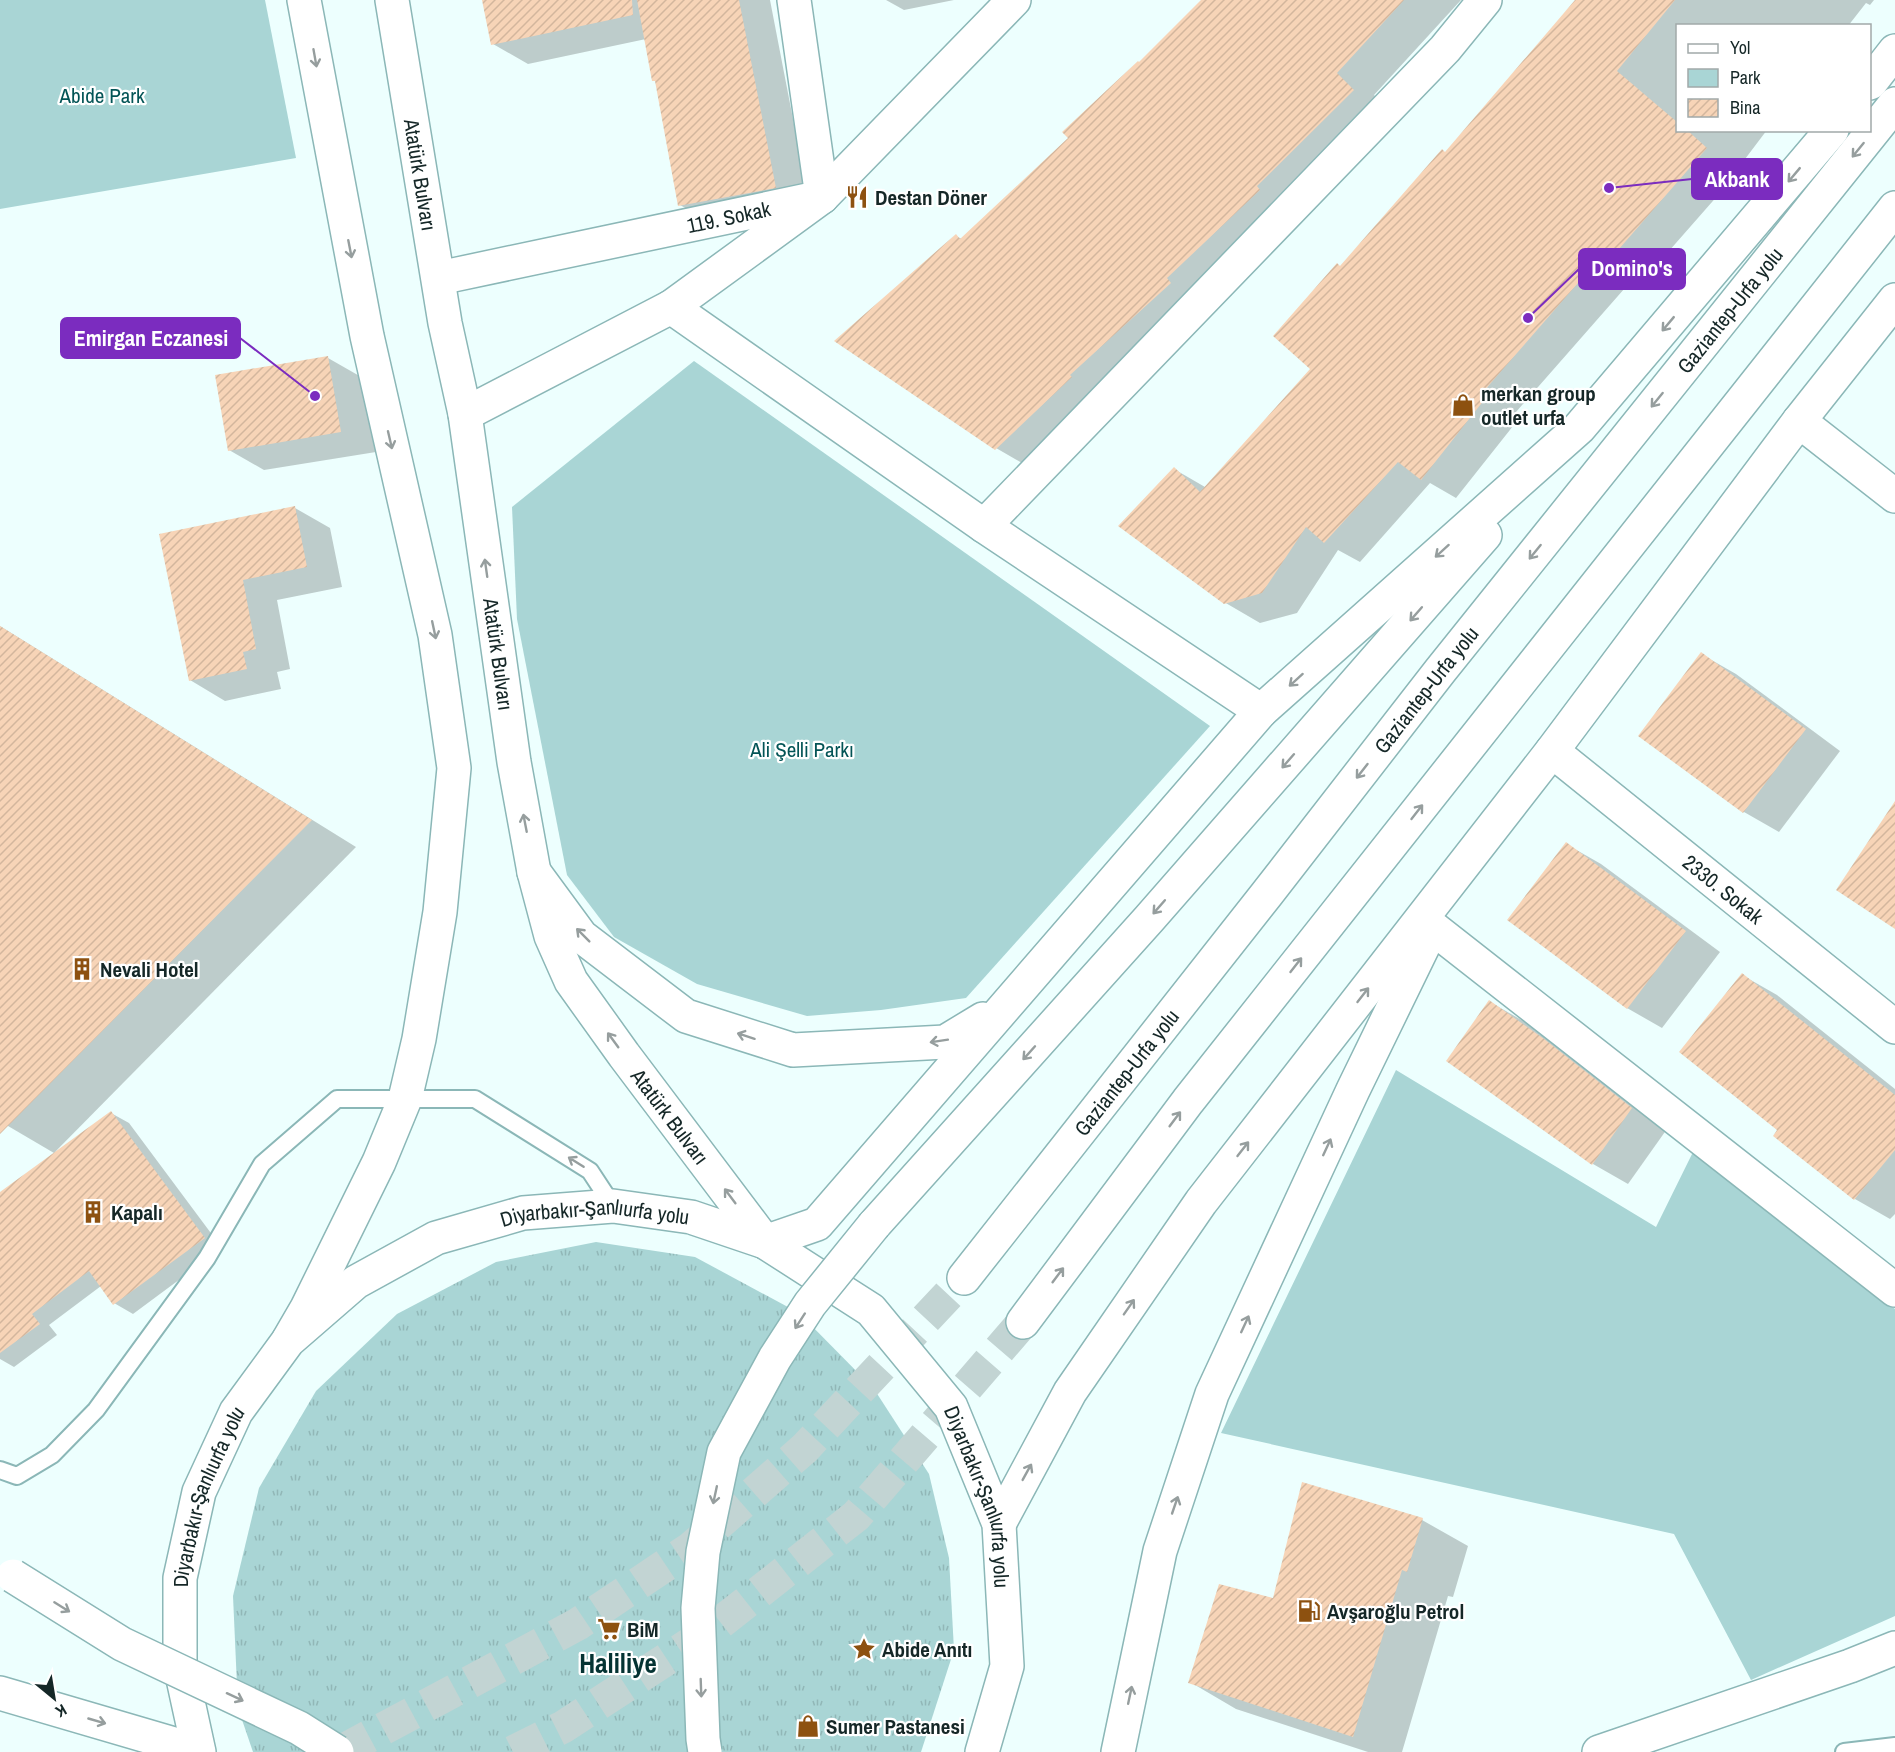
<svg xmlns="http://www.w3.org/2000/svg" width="1895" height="1752" viewBox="0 0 1895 1752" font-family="'Archivo Narrow',sans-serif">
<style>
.grass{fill:url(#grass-tufts)}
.green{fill:#a9d5d5}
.shadow{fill:#0003}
.building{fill:url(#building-hatch)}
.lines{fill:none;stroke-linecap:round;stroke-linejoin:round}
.highway-tunnel{stroke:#c2d4d3;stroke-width:33;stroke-dasharray:33 16;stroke-linecap:butt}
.lane-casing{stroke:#8bb7b7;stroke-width:20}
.street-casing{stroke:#8bb7b7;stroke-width:36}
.secondary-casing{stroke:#8bb7b7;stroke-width:36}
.primary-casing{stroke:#8bb7b7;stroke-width:36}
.highway-casing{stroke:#8bb7b7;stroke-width:36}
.lane{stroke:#fff;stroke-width:16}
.street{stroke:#fff;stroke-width:33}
.secondary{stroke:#fff;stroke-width:33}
.primary{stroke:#fff;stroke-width:33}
.highway{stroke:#fff;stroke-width:33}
.highway-bridge-casing{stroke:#8bb7b7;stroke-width:36;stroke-linecap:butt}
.highway-bridge{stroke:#fff;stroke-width:33}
.oneway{stroke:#969e9e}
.labels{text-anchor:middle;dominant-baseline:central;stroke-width:4.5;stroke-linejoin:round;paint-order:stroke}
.park-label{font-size:21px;fill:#035456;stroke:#fff}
.street-label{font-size:21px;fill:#152727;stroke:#fff}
.poi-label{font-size:21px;font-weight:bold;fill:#152727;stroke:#fff;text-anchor:start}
.district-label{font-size:27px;font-weight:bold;fill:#053333;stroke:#fff}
.leader{fill:none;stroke:#7b2cbf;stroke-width:2}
.callout-dot{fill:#7b2cbf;stroke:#fff;stroke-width:2}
.callout{fill:#7b2cbf;stroke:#7b2cbf;stroke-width:2}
.callout-label{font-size:22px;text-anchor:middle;font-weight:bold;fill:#fff}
</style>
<defs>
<pattern id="grass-tufts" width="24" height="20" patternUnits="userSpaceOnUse" patternTransform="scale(1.5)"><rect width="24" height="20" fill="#a9d5d5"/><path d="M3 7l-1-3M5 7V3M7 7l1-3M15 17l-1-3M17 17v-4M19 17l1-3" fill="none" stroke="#91b7b7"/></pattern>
<pattern id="building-hatch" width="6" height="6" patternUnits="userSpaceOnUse" patternTransform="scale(1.5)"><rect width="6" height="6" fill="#f7d4b7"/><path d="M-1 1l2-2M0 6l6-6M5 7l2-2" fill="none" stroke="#d3b69d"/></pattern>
</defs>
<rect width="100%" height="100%" fill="#edfffe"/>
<!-- grass -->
<path class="grass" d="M596,1242L695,1257L799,1313L874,1389L929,1474L949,1558L954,1650L921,1752H253L238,1708L233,1596L259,1488L316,1391L397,1314L496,1262Z"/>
<!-- green -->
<g class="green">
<path d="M0,0H265L296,158L0,209Z"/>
<path d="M694,361L1210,726L966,998L881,1010L807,1016L697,984L614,937L567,875L517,619L512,507Z"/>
<path d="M1396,1070L1656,1227L1694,1150L1895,1309V1616L1751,1680L1674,1534L1221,1433Z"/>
</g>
<!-- shadow -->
<g class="shadow">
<path d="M484,0H770L810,207L715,225L680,205L657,82L654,80L646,39L528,64L493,44Z"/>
<path d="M886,0H954L904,10Z"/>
<path d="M1203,0H1461L1374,95L1390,112L1034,470L996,448L956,236L962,239L1070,138Z"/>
<path d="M1580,0H1874L1870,5L1866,3L1848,26H1678V130H1767L1739,167L1741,169L1647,276L1639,272L1516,412L1521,416L1456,498L1430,483L1360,562L1338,550L1297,613L1260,623L1224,602L1174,469L1205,487L1312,369L1341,267L1446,153Z"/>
<path d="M328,358L363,378L376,452L264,470L229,450Z"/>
<path d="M295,508L330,528L342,587L277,600L290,669L277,672L281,689L225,701L190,680L161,535Z"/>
<path d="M0,626L356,847L54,1153L8,1126L0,1116Z"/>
<path d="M1701,654L1736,674L1840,751L1779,832L1744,812L1640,736Z"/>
<path d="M1566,844L1601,864L1720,952L1662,1028L1627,1008Z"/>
<path d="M1742,975L1777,995L1895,1089V1214L1890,1219L1855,1199L1775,1136L1779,1130Z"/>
<path d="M1490,1002L1525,1022L1580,1061L1667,1129L1628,1184L1593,1164Z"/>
<path d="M111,1113L129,1123L222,1248L133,1314L114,1303L101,1286L49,1325L57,1335L14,1367L0,1359V1194Z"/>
<path d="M1422,1520L1468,1546L1453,1597L1448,1596L1402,1752H1368L1236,1709L1190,1682Z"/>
</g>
<!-- building -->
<g class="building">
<path d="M482,0H632L633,15L491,45Z"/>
<path d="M637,0H739L776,188L678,206L655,81H652Z"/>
<path d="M1201,0H1404L1337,73L1354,90L1257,186L1260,190L1167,278L1171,283L1070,375L1072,377L995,450L834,341L956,234L960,239L1068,138L1062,132L1138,61L1139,62Z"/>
<path d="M1575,0H1675L1617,71L1677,122V130H1687L1707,148L1612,257L1605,252L1483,392L1488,395L1421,480L1398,462L1324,543L1306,527L1262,593L1224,604L1118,526L1174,467L1200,492L1310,369L1273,336L1337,263L1340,266L1442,149L1445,152Z"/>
<path d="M328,356L341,432L228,451L215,375Z"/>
<path d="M295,506L307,567L243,580L256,649L243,652L247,669L189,681L159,534Z"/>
<path d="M0,626L312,820L0,1134Z"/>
<path d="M1701,652L1806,729L1743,813L1638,736Z"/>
<path d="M1895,801V929L1836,890Z"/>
<path d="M1566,842L1686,931L1627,1009L1507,920Z"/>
<path d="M1742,973L1895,1095V1150L1854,1200L1773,1136L1777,1130L1679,1052Z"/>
<path d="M1489,1000L1544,1039L1632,1108L1592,1165L1446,1061Z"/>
<path d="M111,1111L205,1238L113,1305L89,1271L32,1314L40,1324L0,1353V1192Z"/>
<path d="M1302,1482L1423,1518L1407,1572L1402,1570L1353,1737L1188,1683L1219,1584L1273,1598Z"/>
</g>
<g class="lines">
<!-- highway-tunnel -->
<g class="highway-tunnel">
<path d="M340,1752L578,1624L691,1548L805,1448L964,1278"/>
<path d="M513,1752L563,1727L711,1630L856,1516L1023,1322"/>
</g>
<!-- lane casing -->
<g class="lane-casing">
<g id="lane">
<path d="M0,1470L17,1476L52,1455L96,1410L207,1258L262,1164L337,1099H475L590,1171L613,1206"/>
<path d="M1844,1752L1895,1746"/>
</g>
</g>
<!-- street casing -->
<g class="street-casing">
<g id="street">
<path id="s1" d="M439,278L822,197L794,0"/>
<path d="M671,307L984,526L1261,711"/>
<path d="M1799,421L1895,496"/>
<path d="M984,526L1445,49L1485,0"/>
<path id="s2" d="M1552,751L1895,1027"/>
<path d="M1433,928L1895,1290"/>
<path d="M1599,1752L1850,1666L1895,1648"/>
</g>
</g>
<!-- secondary casing -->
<g class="secondary-casing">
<path id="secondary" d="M465,414L671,307L822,197L1014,0"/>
</g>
<!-- primary casing -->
<g class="primary-casing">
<g id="primary">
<path id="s3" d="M392,0L445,323L465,414L514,762L534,872L551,936L571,981L624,1055L765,1242"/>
<path d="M289,1339L307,1308L379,1162L405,1099L419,1039L440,912L454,768L435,635L367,336L304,0"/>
<path d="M0,1693L198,1751"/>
</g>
</g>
<!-- highway casing -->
<g class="highway-casing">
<g id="highway">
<path d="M1870,83L1895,51"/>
<path d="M534,872L581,936L686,1016L793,1050L945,1042L983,1019"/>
<path d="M874,1225L1149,919L1485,535"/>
<path d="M765,1242L817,1224L1261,711L1579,428L1832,130"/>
<path id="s4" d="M964,1278L1266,895L1440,671L1895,104"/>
<path d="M1023,1322L1188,1101L1895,208"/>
<path d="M999,1524L1070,1392L1201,1202L1552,751L1799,421L1895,300"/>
<path id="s5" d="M199,1752L180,1665V1578L199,1492L236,1412L288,1341L356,1282L436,1238L523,1213L613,1206L691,1217L765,1242L871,1310L951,1407L999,1524L1007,1666L982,1752"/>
<path d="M1118,1752L1160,1551L1212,1394L1353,1090L1432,928"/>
</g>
</g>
<!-- lane -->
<use href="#lane" class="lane"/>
<!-- street -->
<use href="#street" class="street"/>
<!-- secondary -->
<use href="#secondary" class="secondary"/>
<!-- primary -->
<use href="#primary" class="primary"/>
<!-- highway -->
<use href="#highway" class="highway"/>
<!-- highway-bridge casing -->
<g class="highway-bridge-casing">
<g id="highway-bridge">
<path d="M13,1576L122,1644L299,1728L337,1752"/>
<path d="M705,1752L703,1739L698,1608L703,1552L724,1452L775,1358L810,1304L874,1225"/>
</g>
</g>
<!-- highway-bridge -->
<use href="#highway-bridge" class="highway-bridge"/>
</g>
<!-- one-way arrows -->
<defs><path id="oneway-shaft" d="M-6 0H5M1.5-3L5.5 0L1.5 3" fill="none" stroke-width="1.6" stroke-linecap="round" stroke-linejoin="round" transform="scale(1.5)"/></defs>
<g class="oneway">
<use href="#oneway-shaft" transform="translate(315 58) rotate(80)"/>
<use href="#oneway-shaft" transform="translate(1858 150) rotate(129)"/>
<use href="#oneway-shaft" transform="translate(1794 175) rotate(130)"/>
<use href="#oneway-shaft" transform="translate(350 249) rotate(79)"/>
<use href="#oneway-shaft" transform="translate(1668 324) rotate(130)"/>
<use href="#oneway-shaft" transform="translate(1657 400) rotate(129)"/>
<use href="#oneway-shaft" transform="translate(390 440) rotate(77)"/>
<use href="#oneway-shaft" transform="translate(1442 551) rotate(138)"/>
<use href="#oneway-shaft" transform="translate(1535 552) rotate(129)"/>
<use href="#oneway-shaft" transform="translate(486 568) rotate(-98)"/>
<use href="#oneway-shaft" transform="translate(1416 614) rotate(131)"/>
<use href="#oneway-shaft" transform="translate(434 630) rotate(78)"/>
<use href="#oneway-shaft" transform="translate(1296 680) rotate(138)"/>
<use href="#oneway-shaft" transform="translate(1288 761) rotate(131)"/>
<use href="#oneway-shaft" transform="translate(1362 771) rotate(128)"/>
<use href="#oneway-shaft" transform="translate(1417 812) rotate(-52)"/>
<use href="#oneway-shaft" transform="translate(525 823) rotate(-101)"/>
<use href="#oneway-shaft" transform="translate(1159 907) rotate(131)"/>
<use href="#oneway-shaft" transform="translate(583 935) rotate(-135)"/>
<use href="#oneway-shaft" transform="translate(1296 965) rotate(-52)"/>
<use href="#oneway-shaft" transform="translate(1363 995) rotate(-52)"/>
<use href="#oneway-shaft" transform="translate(746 1036) rotate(-162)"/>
<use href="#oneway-shaft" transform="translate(613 1040) rotate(-126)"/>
<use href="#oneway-shaft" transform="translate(939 1041) rotate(171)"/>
<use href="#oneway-shaft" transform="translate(1029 1053) rotate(132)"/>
<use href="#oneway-shaft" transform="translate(1175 1119) rotate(-53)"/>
<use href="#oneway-shaft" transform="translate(1327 1147) rotate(-65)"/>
<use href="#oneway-shaft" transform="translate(1243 1149) rotate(-52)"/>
<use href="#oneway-shaft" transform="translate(576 1162) rotate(-148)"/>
<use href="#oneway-shaft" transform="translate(730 1196) rotate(-127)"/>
<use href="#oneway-shaft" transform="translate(1058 1275) rotate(-53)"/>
<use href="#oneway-shaft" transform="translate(1129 1307) rotate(-55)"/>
<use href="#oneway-shaft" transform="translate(800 1321) rotate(123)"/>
<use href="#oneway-shaft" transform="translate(1245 1324) rotate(-65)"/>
<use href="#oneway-shaft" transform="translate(1027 1472) rotate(-61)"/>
<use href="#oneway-shaft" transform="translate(715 1495) rotate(102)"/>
<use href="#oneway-shaft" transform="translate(1175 1505) rotate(-71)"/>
<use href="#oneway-shaft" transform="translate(62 1607) rotate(32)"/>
<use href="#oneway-shaft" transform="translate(701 1688) rotate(88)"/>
<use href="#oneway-shaft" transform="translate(1130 1695) rotate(-78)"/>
<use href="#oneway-shaft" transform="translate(235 1697) rotate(25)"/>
<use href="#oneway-shaft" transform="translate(97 1721) rotate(16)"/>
</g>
<!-- icons -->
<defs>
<g id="restaurant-bare" transform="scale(1.8)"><path d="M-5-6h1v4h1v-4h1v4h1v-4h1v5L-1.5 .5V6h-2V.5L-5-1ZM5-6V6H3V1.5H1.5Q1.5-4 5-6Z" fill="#8d5110" stroke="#fff" stroke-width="2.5" paint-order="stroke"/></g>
<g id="shop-bare" transform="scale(1.8)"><path d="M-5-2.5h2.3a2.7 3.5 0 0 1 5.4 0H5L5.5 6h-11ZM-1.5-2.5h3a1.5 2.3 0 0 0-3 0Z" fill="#8d5110" stroke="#fff" stroke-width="2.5" paint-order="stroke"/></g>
<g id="building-bare" transform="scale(1.8)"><path d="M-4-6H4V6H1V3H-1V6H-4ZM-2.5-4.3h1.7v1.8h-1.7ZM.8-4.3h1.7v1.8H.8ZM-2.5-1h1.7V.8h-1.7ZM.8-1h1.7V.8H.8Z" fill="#8d5110" stroke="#fff" stroke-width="2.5" paint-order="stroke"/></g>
<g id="fuel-bare" transform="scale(1.8)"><path d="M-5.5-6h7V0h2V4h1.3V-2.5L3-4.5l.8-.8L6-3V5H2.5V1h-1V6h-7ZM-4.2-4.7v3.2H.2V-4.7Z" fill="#8d5110" stroke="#fff" stroke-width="2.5" paint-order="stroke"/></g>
<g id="supermarket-bare" transform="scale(1.8)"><path d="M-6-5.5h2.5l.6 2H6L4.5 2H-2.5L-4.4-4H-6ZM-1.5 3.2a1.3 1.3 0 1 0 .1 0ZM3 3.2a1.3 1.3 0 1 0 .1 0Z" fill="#8d5110" stroke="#fff" stroke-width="2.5" paint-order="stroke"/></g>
<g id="sight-bare" transform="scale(1.8)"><path d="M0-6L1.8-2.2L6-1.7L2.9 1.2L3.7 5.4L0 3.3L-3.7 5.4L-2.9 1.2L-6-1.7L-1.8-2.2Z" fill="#8d5110" stroke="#fff" stroke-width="2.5" paint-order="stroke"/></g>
</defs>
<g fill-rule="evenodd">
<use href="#restaurant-bare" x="857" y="197"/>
<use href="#shop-bare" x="1463" y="405"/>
<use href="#building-bare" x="82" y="969"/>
<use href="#building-bare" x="93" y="1212"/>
<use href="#fuel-bare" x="1309" y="1611"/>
<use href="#supermarket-bare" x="609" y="1629"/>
<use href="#sight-bare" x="864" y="1649"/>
<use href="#shop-bare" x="808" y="1726"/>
</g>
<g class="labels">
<!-- park labels -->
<g class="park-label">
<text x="102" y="95">Abide Park</text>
<text x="802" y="749">Ali Şelli Parkı</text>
</g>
<!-- street labels -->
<g class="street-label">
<text stroke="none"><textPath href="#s3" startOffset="177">Atatürk Bulvarı</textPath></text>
<text stroke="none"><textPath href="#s1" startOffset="296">119. Sokak</textPath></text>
<text stroke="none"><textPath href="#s4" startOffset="1234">Gaziantep-Urfa yolu</textPath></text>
<text stroke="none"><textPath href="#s3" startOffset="663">Atatürk Bulvarı</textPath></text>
<text stroke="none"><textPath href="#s4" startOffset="748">Gaziantep-Urfa yolu</textPath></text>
<text stroke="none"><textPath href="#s2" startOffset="220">2330. Sokak</textPath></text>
<text stroke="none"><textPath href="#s4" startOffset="262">Gaziantep-Urfa yolu</textPath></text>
<text stroke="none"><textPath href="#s3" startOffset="1167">Atatürk Bulvarı</textPath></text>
<text stroke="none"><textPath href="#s5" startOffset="784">Diyarbakır-Şanlıurfa yolu</textPath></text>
<text stroke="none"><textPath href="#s5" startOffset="262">Diyarbakır-Şanlıurfa yolu</textPath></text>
<text stroke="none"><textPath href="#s5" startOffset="1306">Diyarbakır-Şanlıurfa yolu</textPath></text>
</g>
<!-- poi labels -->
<g class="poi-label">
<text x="875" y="197">Destan Döner</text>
<text x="1481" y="393">merkan group<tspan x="1481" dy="24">outlet urfa</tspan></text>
<text x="100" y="969">Nevali Hotel</text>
<text x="111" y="1212">Kapalı</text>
<text x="1327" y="1611">Avşaroğlu Petrol</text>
<text x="627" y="1629">BiM</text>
<text x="882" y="1649">Abide Anıtı</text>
<text x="826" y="1726">Sumer Pastanesi</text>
</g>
<!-- district labels -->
<g class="district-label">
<text x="618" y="1663">Haliliye</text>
</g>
</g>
<!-- callouts -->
<path class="leader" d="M1609 188L1692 179M1528 318L1579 269M315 396L240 338"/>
<g class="callout-dot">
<circle cx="1609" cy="188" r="6"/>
<circle cx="1528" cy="318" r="6"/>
<circle cx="315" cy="396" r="6"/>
</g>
<g class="callout">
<rect x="1692" y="159" width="90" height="40" rx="6"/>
<rect x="1579" y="249" width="106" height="40" rx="6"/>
<rect x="61" y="318" width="179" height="40" rx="6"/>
</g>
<g class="callout-label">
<text x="1737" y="187">Akbank</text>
<text x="1632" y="276">Domino's</text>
<text x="151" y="346">Emirgan Eczanesi</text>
</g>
<!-- legend -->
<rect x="1676" y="24" width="195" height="108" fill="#ffffff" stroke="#a1a9a9" stroke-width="1.5"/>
<rect x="1688" y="44" width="30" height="9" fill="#ffffff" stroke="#a1a9a9" stroke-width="1.5"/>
<text x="1730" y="54" font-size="18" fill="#152727">Yol</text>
<rect x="1688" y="69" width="30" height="18" fill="#a9d5d5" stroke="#a1a9a9" stroke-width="1.5"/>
<text x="1730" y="84" font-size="18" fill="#152727">Park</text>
<rect x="1688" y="99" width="30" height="18" fill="url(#building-hatch)" stroke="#a1a9a9" stroke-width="1.5"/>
<text x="1730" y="114" font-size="18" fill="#152727">Bina</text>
<!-- north arrow -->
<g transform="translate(54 1698) rotate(150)" stroke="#ffffff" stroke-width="4.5" paint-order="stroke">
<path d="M0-4.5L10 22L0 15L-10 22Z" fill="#152727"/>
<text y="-9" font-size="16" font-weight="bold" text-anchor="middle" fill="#152727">K</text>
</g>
</svg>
